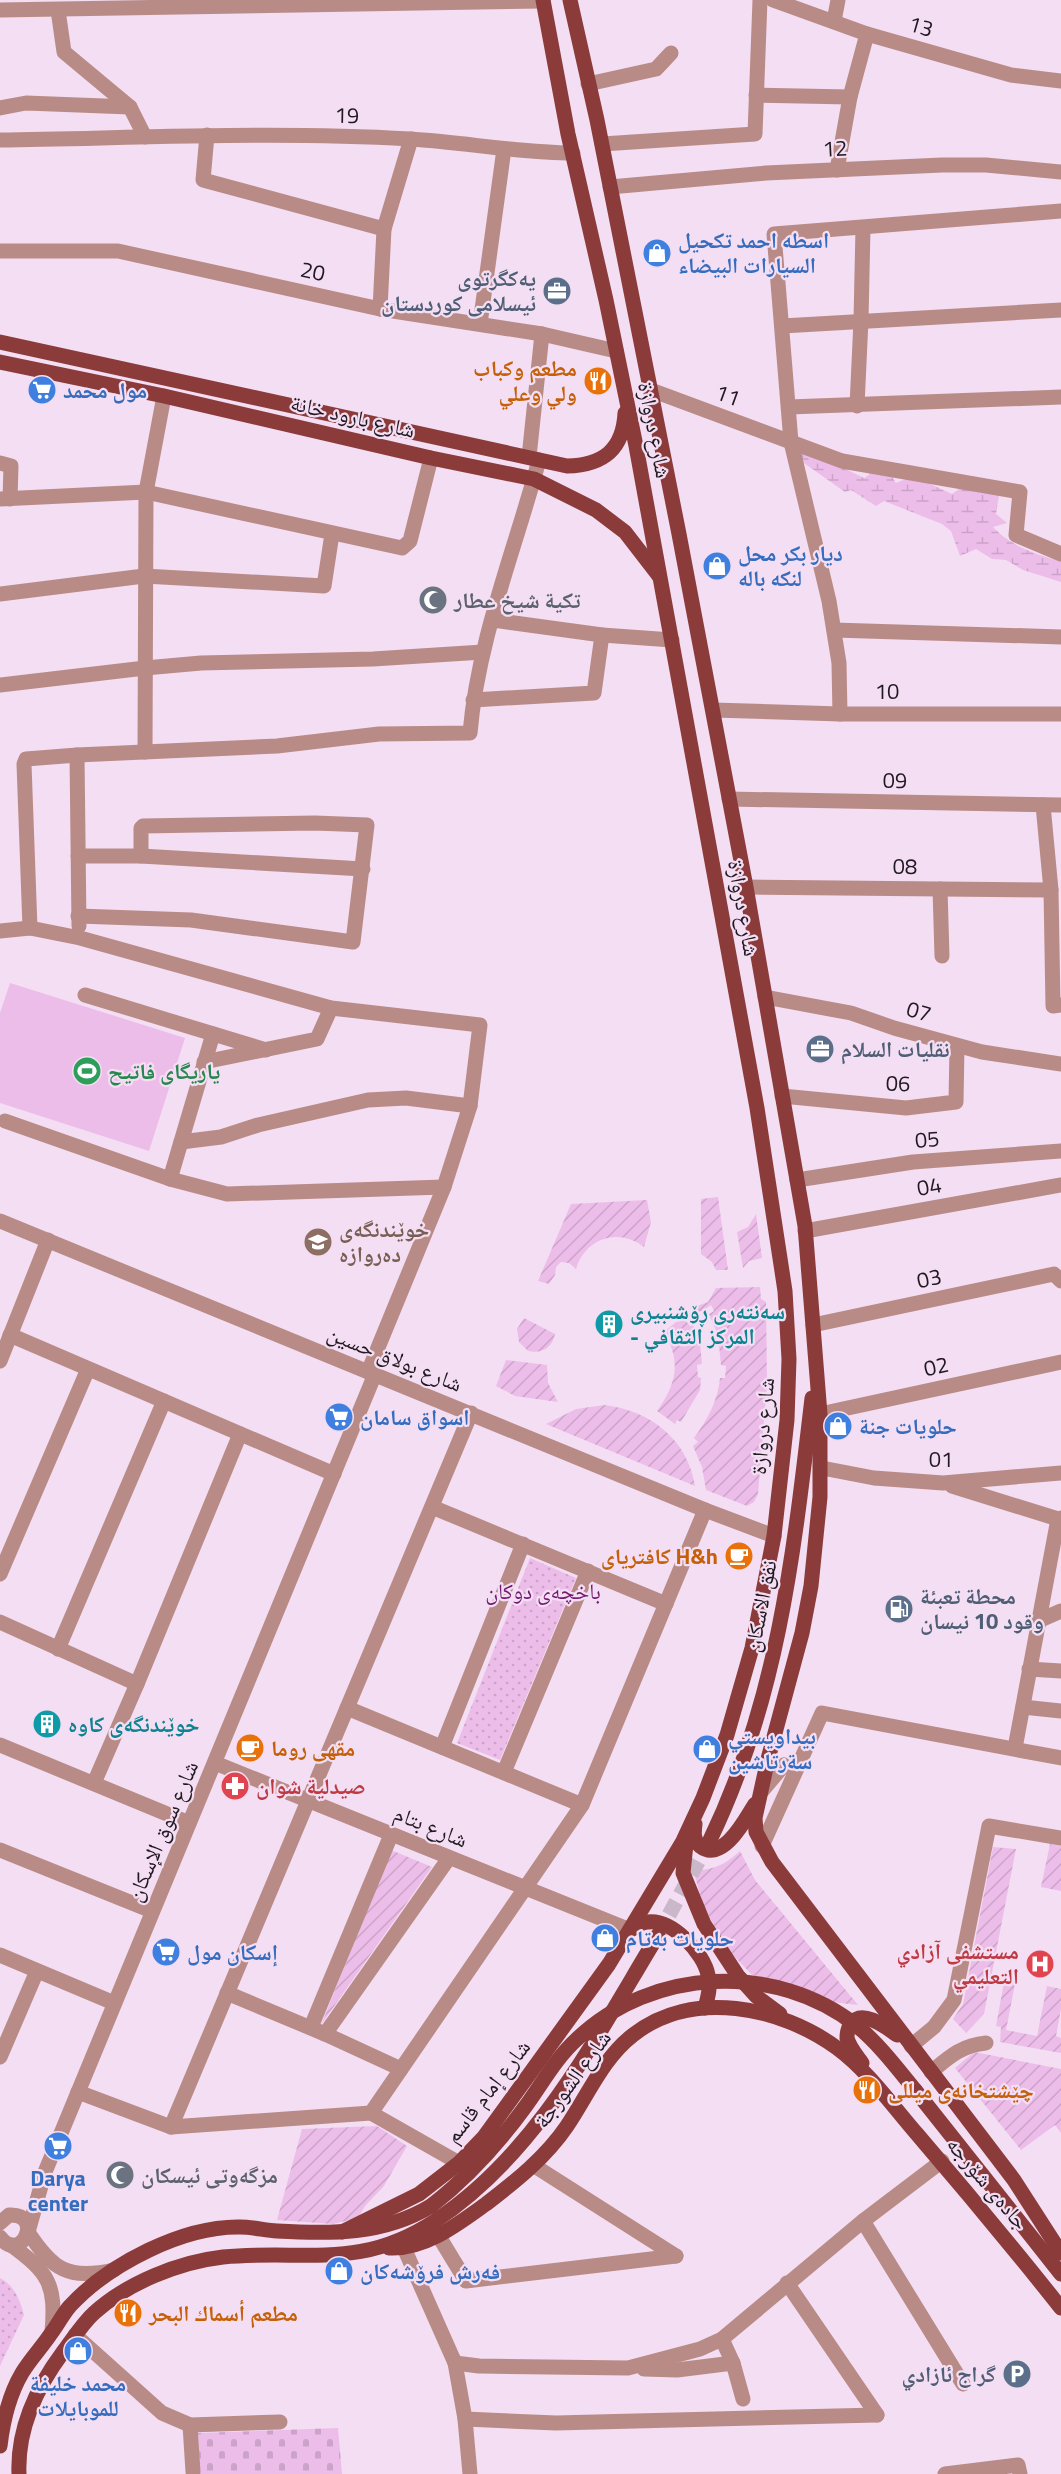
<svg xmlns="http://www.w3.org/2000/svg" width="1061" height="2474" viewBox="0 0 1061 2474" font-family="'Titillium Web','Noto Naskh Arabic',sans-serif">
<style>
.grass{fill:url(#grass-dots)}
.wetland{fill:url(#wetland-marsh)}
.cemetery{fill:url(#cemetery-stones)}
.garden{fill:url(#garden-furrows)}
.pitch{fill:#edbdea}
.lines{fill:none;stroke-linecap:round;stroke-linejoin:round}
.major-tunnel{stroke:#cab7c9;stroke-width:15;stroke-dasharray:15 8;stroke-linecap:butt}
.minor{stroke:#b98b87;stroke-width:15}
.major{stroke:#8b3c3a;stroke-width:15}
.major-bridge{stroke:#8b3c3a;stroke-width:15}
.labels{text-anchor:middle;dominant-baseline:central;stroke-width:4.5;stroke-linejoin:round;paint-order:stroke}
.street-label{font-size:22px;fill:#211921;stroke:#f4def3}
.shop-label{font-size:22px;font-weight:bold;fill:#366cbe;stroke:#f4def3;text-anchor:start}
.service-label{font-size:22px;font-weight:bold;fill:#4e5e75;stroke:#f4def3;text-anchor:end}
.food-label{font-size:22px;font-weight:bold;fill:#c56008;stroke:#f4def3;text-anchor:start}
.worship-label{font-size:22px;font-weight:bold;fill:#5b616d;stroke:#f4def3;text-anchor:start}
.leisure-label{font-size:22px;font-weight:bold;fill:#27864d;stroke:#f4def3;text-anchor:start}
.education-label{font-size:22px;font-weight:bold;fill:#785e54;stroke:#f4def3;text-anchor:start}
.culture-label{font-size:22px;font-weight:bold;fill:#0d838f;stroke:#f4def3;text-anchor:start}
.park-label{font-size:22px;fill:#701970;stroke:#f4def3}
.health-label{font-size:22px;font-weight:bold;fill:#be3a42;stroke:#f4def3;text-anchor:start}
</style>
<defs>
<pattern id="grass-dots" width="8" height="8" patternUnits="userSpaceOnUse" patternTransform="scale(1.5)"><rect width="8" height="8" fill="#edbdea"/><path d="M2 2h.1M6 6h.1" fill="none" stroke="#cba2c8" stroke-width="1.8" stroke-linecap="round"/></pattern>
<pattern id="wetland-marsh" width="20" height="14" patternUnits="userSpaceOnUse" patternTransform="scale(1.5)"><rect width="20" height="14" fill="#edbdea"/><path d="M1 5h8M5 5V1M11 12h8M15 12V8" fill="none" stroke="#cba2c8"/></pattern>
<pattern id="cemetery-stones" width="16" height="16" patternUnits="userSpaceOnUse" patternTransform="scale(1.5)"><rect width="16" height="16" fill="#edbdea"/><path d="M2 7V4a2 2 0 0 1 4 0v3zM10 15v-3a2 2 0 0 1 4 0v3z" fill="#cba2c8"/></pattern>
<pattern id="garden-furrows" width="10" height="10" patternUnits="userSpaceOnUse" patternTransform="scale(1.5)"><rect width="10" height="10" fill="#edbdea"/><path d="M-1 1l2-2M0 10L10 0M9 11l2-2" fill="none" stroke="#cba2c8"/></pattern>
</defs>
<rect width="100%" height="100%" fill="#f4def3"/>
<!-- grass -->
<g class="grass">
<path d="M530,1558L576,1578L500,1760L457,1743Z"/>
<path d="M0,2278C14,2285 20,2300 24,2315L0,2366Z"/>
</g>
<!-- wetland -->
<path class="wetland" d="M804,453L823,458L864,478L869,475V466L887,469L896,483L913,476L952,494L959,489H1000L996,514L1007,523L993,527C1010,546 1037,555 1061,561V582L1023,570L1006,560L992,559L976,549L960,556L951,531L942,524L884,501L876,506L851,490L845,492L801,461L800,455Z"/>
<!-- cemetery -->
<path class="cemetery" d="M338,2428L342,2474H200L198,2433Z"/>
<!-- garden -->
<g class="garden">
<path d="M718,1197L728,1270H716L712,1262L701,1254V1199Z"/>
<path d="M647,1200L651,1222L644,1247C619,1227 585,1238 576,1269L569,1263L561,1262L556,1267L555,1275L549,1284L538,1281L571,1204Z"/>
<path d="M756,1214L762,1258L749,1261L743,1268L737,1232L748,1227Z"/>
<path d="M760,1287L761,1299L766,1302L767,1385L758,1494L754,1502L747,1506L706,1490L702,1467L693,1446L698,1442L694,1438C707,1420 718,1401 720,1378H725L726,1366L721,1365L718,1335L709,1314L714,1311L711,1305L702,1311L692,1313L694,1307L708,1302L716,1288Z"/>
<path d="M524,1318L555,1334C552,1348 542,1354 528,1351L519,1342L517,1329Z"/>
<path d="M685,1320L690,1326L693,1325L700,1343L702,1364L697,1365L698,1377L701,1378L700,1390L681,1422L677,1420L675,1424L657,1411C676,1384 682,1363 664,1332L676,1322Z"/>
<path d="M506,1360L547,1365L548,1383L558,1402L515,1396L496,1386Z"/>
<path d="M605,1405C651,1411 687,1439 695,1486L546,1424L576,1409Z"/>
<path d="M1050,1844L1061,1846V1891L1041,1887Z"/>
<path d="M993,1847L1016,1849L984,2014L966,2033L953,2019L963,2004Z"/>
<path d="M391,1850L432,1867L321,2025Z"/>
<path d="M740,1851L755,1880L858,2005L831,2002L811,1991L792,1984L752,1975L732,1954L716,1930L703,1904L693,1870C713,1871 726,1864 740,1851Z"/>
<path d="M1005,1977L1016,1979L1006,2030L1037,2036L1047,1986L1061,1989V2009L1056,2036L1061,2038V2053L1000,2042L1001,2027L996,2026Z"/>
<path d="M974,2052L1061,2069V2133L1055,2125L1021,2150L955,2068Z"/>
<path d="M377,2126L407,2146L384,2186L365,2206L358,2218L333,2224L277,2220L302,2129Z"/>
</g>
<!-- pitch -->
<path class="pitch" d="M10,983L185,1038L149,1151L0,1103V1013Z"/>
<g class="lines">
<!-- major-tunnel -->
<path class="major-tunnel" d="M658,1935L710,1840"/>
<!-- minor -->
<g class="minor">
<path d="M773,0L867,34L1011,75L1061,81"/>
<path d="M0,10L543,1"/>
<path d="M58,10L64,52L130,107L145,137"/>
<path d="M834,21L838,0"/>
<path d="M588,84L656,69L671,53"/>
<path d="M756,95L850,97"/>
<path d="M0,108L26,103L130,107"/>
<path d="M207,135L203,180L384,229"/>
<path d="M0,140C136,138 273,131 410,139C464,142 518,153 573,153"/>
<path d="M602,144L755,134L760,0"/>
<path d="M837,170L850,97L867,34"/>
<path d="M610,187L766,173L942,165H986L1061,172"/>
<path d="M0,251H118L380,309L542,334L616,351"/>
<path d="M380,309L384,229L411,139"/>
<path d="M480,324L504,149"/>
<path d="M782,326L1061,310"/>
<path d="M651,390L842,461L1020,492L1016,535L1061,554"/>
<path d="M857,406L861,320L863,228"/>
<path d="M789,407L1061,397"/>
<path d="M529,457L542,334"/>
<path d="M0,463L11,466L10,499"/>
<path d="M0,499L146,492L402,548L410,541L431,458"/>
<path d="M0,594L144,576L324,586L332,534"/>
<path d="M834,630L1061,637"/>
<path d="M602,635L672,640"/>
<path d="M0,685L145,668L201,663L373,659L483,652"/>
<path d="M473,700L594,693L602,635L493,620"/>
<path d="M713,710L840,714H1061"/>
<path d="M840,714L839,663L829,601L791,442L774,234L1061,211"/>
<path d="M145,752L146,492L164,396"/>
<path d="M77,755L79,926"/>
<path d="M729,799L1061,805"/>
<path d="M78,856H141L363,869"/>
<path d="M746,887L1051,890L1043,805"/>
<path d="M940,889L942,956"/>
<path d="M1051,890L1053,1006L1061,1005"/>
<path d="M78,916L191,920L353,942L367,825L315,823L143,826L141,828V856"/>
<path d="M30,928L24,764L26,759L77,755L277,746L379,734L470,733C478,639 515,550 539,460"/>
<path d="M0,931L30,928L80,938L331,1008L480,1025L470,1106L444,1187L368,1372"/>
<path d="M85,995L266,1050"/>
<path d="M765,997L851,1013L894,1028L982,1052L1061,1064"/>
<path d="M204,1062L317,1039L331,1008"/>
<path d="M782,1096L906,1108L956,1102L957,1046"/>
<path d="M5,1121L170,1179L227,1194L444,1187"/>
<path d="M181,1142L221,1137L258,1125L368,1100L406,1098L470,1106"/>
<path d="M170,1179L213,1034"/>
<path d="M797,1180L913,1162L1061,1151"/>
<path d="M0,1221L705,1510L774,1536"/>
<path d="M805,1231L1061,1185"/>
<path d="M813,1325L1054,1274L1061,1281"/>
<path d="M10,1335L334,1474"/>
<path d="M0,1361L48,1240"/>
<path d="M820,1414L1061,1362"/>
<path d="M822,1468L874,1478L943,1483L1061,1473"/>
<path d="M952,1486L1058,1519L1061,1518"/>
<path d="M432,1507L666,1604"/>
<path d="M0,1574L88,1369"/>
<path d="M1038,1621L1061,1611"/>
<path d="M0,1622L137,1684"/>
<path d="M58,1649L164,1401"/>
<path d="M1029,1669L1061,1671"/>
<path d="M1023,1707L1061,1711"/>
<path d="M347,1708L582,1805"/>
<path d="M0,1745L189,1823"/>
<path d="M442,1747L523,1544"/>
<path d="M1015,1748L1058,1519"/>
<path d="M215,1763L630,1930"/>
<path d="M504,1772L588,1571"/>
<path d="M94,1783L137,1684L240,1434"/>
<path d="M762,1791L784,1765L796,1770"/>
<path d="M762,1846L822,1713L1061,1758"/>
<path d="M0,1850L152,1911"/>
<path d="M0,1955L114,2003"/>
<path d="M227,1993L325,2034L401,2069"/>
<path d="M311,2027L391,1835"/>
<path d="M325,2034L449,1858"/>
<path d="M911,2046L934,2027L954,2000L989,1826L1061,1838"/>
<path d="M0,2057L37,1971"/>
<path d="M931,2072C949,2057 962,2045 986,2043"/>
<path d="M78,2092L171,2127L371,2113L459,2163"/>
<path d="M371,2113L582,1805L705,1510"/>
<path d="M171,2127L471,1413"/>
<path d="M533,2165L676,2256"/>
<path d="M863,2221L963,2384"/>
<path d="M0,2223L9,2215C45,2213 21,2265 0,2237"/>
<path d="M438,2235L466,2281L676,2256"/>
<path d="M11,2245C49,2273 56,2284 52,2332"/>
<path d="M404,2248L455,2363L465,2419L470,2474"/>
<path d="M114,2270C68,2280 53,2270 28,2232L45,2172L375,1374"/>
<path d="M787,2283L877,2415"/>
<path d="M75,2335L162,2413L190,2425L280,2422"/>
<path d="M722,2339L733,2363L743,2399"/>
<path d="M455,2363L479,2366L628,2368L700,2349L722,2339L863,2221L942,2161"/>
<path d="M644,2369L677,2370L733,2363"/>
<path d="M465,2419L556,2423L877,2415"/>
<path d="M190,2425L193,2472"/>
<path d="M945,2474L1018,2465L1020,2474"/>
</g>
<!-- major -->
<g class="major">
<path d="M570,0L597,120L679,534L746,887L805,1226L820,1414V1497L811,1586L802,1633L768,1759L755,1818L756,1832L772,1862L1014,2180L1061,2253"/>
<path d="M0,342L567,466C602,465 623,451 625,413"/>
<path d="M0,362L164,396L431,458L534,479L596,510L625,532L659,576"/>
<path d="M695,1824C694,1832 693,1840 700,1846C723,1864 746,1818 755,1804"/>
<path d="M710,1840C778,1699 794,1552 812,1398"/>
<path d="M686,1844L683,1873L704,1924L738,1976L756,1996L780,2014"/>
<path d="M631,1930C636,1926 641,1922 648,1922C672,1919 704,1953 708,1975C711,1986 708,1997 705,2008"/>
<path d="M862,2063C857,2056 849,2047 847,2038C847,2033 848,2028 851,2024C862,2008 886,2027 897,2035"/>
<path d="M915,2090L1061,2274"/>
<path d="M342,2232L419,2194L459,2163L484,2137L609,1964L683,1841L703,1798L727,1735L752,1648L774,1536L787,1420L789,1359L785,1291L757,1108L636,446L606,300L568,134L543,0"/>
<path d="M389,2248C425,2250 458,2224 486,2204C516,2181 546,2157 567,2126C588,2095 603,2058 633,2035C692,1988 781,2007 837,2048C868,2071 891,2104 917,2134C966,2191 1014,2249 1061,2308"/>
<path d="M0,2446C3,2421 9,2395 22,2373C31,2358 43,2346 52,2332C58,2324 63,2314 70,2306C109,2264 183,2226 240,2227C252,2227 264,2230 277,2231C331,2234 383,2235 431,2206"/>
<path d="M19,2474C17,2429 37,2387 63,2352C73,2339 82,2324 94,2313C127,2283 179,2262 223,2257C305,2249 359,2271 435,2221C537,2154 596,2037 658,1935"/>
</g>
<!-- major-bridge -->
<path class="major-bridge" d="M431,2206C467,2178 498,2144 525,2107C542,2084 555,2059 577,2039C652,1967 776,1962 857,2026C879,2044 897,2068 915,2090"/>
</g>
<!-- icons -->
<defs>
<g id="shop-disc" transform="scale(1.5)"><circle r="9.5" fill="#3f7fe0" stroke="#f4def3"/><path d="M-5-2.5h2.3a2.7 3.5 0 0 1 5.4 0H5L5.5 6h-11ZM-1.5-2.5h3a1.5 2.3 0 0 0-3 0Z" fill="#fff"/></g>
<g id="office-disc" transform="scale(1.5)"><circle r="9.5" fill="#5c6f8a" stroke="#f4def3"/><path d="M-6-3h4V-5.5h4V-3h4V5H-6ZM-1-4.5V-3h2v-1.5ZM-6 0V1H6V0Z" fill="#fff"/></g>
<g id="restaurant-disc" transform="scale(1.5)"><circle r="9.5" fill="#e8710a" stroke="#f4def3"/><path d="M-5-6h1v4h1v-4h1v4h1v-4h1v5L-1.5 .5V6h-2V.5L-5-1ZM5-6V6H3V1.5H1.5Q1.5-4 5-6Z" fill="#fff"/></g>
<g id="supermarket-disc" transform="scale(1.5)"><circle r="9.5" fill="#3f7fe0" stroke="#f4def3"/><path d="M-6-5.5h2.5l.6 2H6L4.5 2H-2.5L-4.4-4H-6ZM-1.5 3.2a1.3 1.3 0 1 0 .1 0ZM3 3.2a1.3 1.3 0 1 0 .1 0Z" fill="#fff"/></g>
<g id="mosque-disc" transform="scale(1.5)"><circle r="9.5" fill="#6b7280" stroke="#f4def3"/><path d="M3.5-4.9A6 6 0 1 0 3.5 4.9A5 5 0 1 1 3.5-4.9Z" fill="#fff"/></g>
<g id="stadium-disc" transform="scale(1.5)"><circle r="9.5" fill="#2e9e5b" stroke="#f4def3"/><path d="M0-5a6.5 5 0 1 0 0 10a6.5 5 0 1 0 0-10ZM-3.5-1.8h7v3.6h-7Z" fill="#fff"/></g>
<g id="school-disc" transform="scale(1.5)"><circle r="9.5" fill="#8d6e63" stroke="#f4def3"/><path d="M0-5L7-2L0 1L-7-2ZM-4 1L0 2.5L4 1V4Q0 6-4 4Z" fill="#fff"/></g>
<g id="building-disc" transform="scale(1.5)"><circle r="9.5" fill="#0f9aa8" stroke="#f4def3"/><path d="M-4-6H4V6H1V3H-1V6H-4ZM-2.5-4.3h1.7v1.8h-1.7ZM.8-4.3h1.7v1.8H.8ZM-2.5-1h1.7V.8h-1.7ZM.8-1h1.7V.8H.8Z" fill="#fff"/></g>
<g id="cafe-disc" transform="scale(1.5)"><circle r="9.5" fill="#e8710a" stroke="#f4def3"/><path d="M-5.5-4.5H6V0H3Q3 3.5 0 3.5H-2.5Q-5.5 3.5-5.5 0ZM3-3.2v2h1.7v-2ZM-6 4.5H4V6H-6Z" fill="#fff"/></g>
<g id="fuel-disc" transform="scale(1.5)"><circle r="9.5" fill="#5c6f8a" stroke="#f4def3"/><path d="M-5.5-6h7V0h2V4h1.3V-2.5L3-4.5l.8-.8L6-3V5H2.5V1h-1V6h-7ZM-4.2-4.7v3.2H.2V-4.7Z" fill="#fff"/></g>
<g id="pharmacy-disc" transform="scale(1.5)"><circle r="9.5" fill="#e0444e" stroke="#f4def3"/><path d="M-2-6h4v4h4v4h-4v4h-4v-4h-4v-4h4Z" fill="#fff"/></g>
<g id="hospital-disc" transform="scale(1.5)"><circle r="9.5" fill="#e0444e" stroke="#f4def3"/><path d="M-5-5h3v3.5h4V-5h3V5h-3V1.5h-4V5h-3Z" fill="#fff"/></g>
<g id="parking-disc" transform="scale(1.5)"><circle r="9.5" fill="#5c6f8a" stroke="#f4def3"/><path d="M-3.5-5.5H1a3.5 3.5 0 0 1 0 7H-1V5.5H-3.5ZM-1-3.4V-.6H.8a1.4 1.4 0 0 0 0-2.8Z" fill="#fff"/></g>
</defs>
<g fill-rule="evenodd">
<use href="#shop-disc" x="657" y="253"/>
<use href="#office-disc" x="557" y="291"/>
<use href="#restaurant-disc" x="598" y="381"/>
<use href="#supermarket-disc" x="42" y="390"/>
<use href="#shop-disc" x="717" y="566"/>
<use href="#mosque-disc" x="433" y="600"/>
<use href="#office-disc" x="820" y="1049"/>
<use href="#stadium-disc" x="87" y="1071"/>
<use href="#school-disc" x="318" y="1242"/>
<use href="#building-disc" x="609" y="1324"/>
<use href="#supermarket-disc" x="339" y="1417"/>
<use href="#shop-disc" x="838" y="1426"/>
<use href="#cafe-disc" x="739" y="1556"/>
<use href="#fuel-disc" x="899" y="1609"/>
<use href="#building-disc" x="47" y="1724"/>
<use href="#cafe-disc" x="250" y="1748"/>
<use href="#shop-disc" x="707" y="1749"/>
<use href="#pharmacy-disc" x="235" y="1786"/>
<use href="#shop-disc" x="605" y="1938"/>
<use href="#supermarket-disc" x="166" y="1952"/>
<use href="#hospital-disc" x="1040" y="1964"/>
<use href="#restaurant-disc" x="867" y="2090"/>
<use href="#supermarket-disc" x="58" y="2146"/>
<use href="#mosque-disc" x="120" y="2175"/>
<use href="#shop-disc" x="339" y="2271"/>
<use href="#restaurant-disc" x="128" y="2313"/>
<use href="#shop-disc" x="78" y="2351"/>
<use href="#parking-disc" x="1017" y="2374"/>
</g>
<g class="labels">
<!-- street labels -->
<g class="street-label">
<text transform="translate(921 26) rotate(16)">13</text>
<text transform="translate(347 115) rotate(1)">19</text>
<text transform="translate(835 148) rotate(-3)">12</text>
<text transform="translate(313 271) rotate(12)">20</text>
<text transform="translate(728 395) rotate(20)">11</text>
<text transform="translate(353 416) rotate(13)">شارع بارود خانة</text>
<text transform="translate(655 430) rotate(79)">شارع دروازة</text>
<text x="887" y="691">10</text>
<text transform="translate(895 780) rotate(1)">09</text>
<text transform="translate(905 866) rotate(1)">08</text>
<text transform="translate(744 908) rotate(80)">شارع دروازة</text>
<text transform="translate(919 1011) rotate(16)">07</text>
<text transform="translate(898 1083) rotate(2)">06</text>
<text transform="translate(927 1139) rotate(-5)">05</text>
<text transform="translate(929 1186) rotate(-10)">04</text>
<text transform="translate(929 1278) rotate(-12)">03</text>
<text transform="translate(395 1358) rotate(22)">شارع بولاق حسين</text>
<text transform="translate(936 1366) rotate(-12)">02</text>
<text transform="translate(762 1426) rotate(-85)">شارع دروازة</text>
<text x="941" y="1459">01</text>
<text transform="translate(760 1606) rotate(-79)">نفق الاسكان</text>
<text transform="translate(431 1826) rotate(22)">شارع بتام</text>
<text transform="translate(162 1831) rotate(-67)">شارع سوق الإسكان</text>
<text transform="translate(572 2079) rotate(-54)">شارع الشورجة</text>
<text transform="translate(487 2091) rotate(-52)">شارع إمام قاسم</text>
<text transform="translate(988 2183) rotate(50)">جادەی شۆرجە</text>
</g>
<!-- shop labels -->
<g class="shop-label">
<text x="678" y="240">اسطه احمد تكحيل<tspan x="678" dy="25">السيارات البيضاء</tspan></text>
<text x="63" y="390">مول محمد</text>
<text x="738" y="553">ديار بكر محل<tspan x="738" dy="25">لنكه باله</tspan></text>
<text x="360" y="1417">اسواق سامان</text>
<text x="859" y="1426">حلویات جنة</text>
<text x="728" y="1736">بيداويستي<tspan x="728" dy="25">سةرتاشين</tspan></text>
<text x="626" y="1938">حلویات بەتام</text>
<text x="187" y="1952">إسكان مول</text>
<text x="58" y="2178" text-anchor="middle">Darya<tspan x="58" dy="25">center</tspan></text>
<text x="360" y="2271">فەرش فرۆشەکان</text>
<text x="78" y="2383" text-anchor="middle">محمد خليفة<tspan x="78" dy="25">للموبايلات</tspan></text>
</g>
<!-- service labels -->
<g class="service-label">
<text x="536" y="278">یەکگرتوی<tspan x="536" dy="25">ئیسلامی کوردستان</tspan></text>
<text x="841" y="1049" text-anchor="start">نقليات السلام</text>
<text x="920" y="1596" text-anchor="start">محطة تعبئة<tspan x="920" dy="25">وقود 10 نيسان</tspan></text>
<text x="996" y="2374">گراج ئازادي</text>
</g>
<!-- food labels -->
<g class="food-label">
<text x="577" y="368" text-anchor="end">مطعم وكباب<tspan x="577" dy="25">ولي وعلي</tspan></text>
<text x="718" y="1556" text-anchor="end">کافتریای H&amp;h</text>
<text x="271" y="1748">مقهى روما</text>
<text x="888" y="2090">چێشتخانەی میللی</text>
<text x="149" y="2313">مطعم أسماك البحر</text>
</g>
<!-- worship labels -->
<g class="worship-label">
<text x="454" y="600">تكية شيخ عطار</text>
<text x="141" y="2175">مزگەوتی ئیسکان</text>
</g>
<!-- leisure labels -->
<g class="leisure-label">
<text x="108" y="1071">یاریگای فاتیح</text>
</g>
<!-- education labels -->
<g class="education-label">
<text x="339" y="1229">خوێندنگەی<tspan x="339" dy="25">دەروازە</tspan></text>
</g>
<!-- culture labels -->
<g class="culture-label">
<text x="630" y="1311">سەنتەری ڕۆشنبیری<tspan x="630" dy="25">- المرکز الثقافي</tspan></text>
<text x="68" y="1724">خوێندنگەی کاوە</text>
</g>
<!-- park labels -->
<g class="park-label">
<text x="543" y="1591">باخچەی دوکان</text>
</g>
<!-- health labels -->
<g class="health-label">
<text x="256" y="1786">صيدلية شوان</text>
<text x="1019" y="1951" text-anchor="end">مستشفى آزادي<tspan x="1019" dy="25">التعليمي</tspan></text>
</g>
</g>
</svg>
